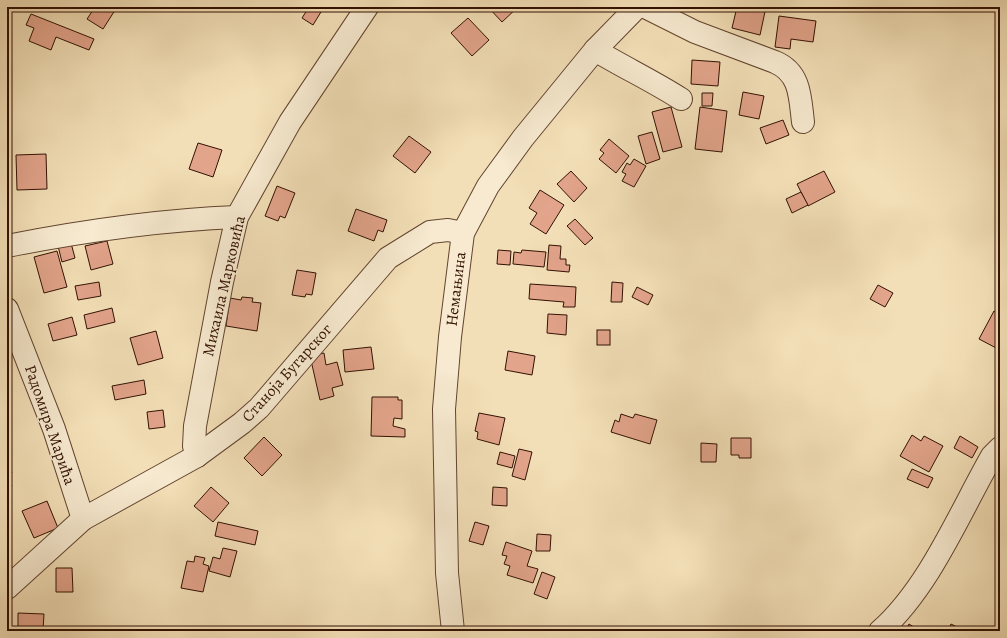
<svg xmlns="http://www.w3.org/2000/svg" width="1007" height="638" viewBox="0 0 1007 638" font-family="Alegreya,serif">
<style>
.building{fill:#e2a48b;stroke:#321102}
.lines{fill:none;stroke-linecap:round;stroke-linejoin:round}
.minor-casing{stroke:#62442f;stroke-width:24}
.minor{stroke:#f7ead0;stroke-width:22}
.labels{text-anchor:middle;dominant-baseline:central;stroke-width:3;stroke-linejoin:round;paint-order:stroke}
.street-label{font-size:16px;fill:#321102;stroke:#f7ead0}
</style>
<rect width="100%" height="100%" fill="#f3dfb7"/>
<filter id="stains"><feTurbulence type="fractalNoise" baseFrequency=".005" numOctaves="4"/><feColorMatrix values="0 0 0 0 .2 0 0 0 0 .09 0 0 0 0 .02 0 0 0 .5 -.17"/></filter>
<radialGradient id="worn" r=".72"><stop offset=".6" stop-color="#630" stop-opacity="0"/><stop offset="1" stop-color="#630" stop-opacity=".3"/></radialGradient>
<!-- building -->
<g class="building">
<path d="M95,7H117L103,29L87,19Z"/>
<path d="M309,7H324L313,25L302,18Z"/>
<path d="M488,7H518L502,22Z"/>
<path d="M737,7H766L760,35L732,28Z"/>
<path d="M31,14L94,39L89,50L56,37L51,50L29,41L34,28L26,25Z"/>
<path d="M779,16L816,21L813,42L791,39L790,49L775,47Z"/>
<path d="M468,18L489,40L472,56L451,33Z"/>
<path d="M692,60L720,62L718,86L691,84Z"/>
<path d="M743,92L764,96L759,119L739,115Z"/>
<path d="M702,93H713L712,106H702Z"/>
<path d="M671,107L682,147L663,152L652,112Z"/>
<path d="M700,107L727,111L722,152L695,149Z"/>
<path d="M783,120L789,135L766,144L760,128Z"/>
<path d="M652,132L660,159L646,164L638,136Z"/>
<path d="M409,136L431,152L415,173L393,156Z"/>
<path d="M609,139L629,156L616,173L599,159L604,153L600,150Z"/>
<path d="M198,143L222,150L213,177L189,169Z"/>
<path d="M46,154L47,189L17,190L16,155Z"/>
<path d="M634,159L646,166L634,187L622,181L626,174L622,172L627,163L630,165Z"/>
<path d="M571,171L587,188L574,202L557,184Z"/>
<path d="M824,171L835,192L808,206L797,184Z"/>
<path d="M277,186L295,193L285,218L280,216L278,221L265,216Z"/>
<path d="M540,190L564,205L546,234L530,224L537,213L529,208Z"/>
<path d="M801,192L808,205L792,213L786,199Z"/>
<path d="M356,209L387,220L383,232L378,230L374,241L348,231Z"/>
<path d="M575,219L593,238L585,245L567,226Z"/>
<path d="M107,241L113,264L91,270L85,246Z"/>
<path d="M71,243L75,258L62,262L58,246Z"/>
<path d="M549,245L561,246L560,259H566V265H570L569,272L547,270Z"/>
<path d="M498,250L511,251L510,265L497,264Z"/>
<path d="M522,250L546,252L544,267L513,264L514,252L521,253Z"/>
<path d="M57,251L67,287L44,293L34,257Z"/>
<path d="M297,270L316,273L312,295L306,294L305,297L292,295Z"/>
<path d="M99,282L101,296L78,300L75,286Z"/>
<path d="M612,282L623,283L622,302H611Z"/>
<path d="M530,284L576,287L575,307H563L564,302L529,299Z"/>
<path d="M878,285L893,293L885,307L870,299Z"/>
<path d="M637,287L653,295L648,305L632,297Z"/>
<path d="M242,297L253,298L252,302L261,303L257,331L226,326L230,298L241,300Z"/>
<path d="M112,308L115,322L87,329L84,315Z"/>
<path d="M994,311L1000,314V350L979,339Z"/>
<path d="M548,314L567,315L566,335L547,333Z"/>
<path d="M72,317L77,335L53,341L48,324Z"/>
<rect x="597" y="330" width="13" height="15"/>
<path d="M156,331L163,358L138,365L130,338Z"/>
<path d="M371,347L374,369L345,372L343,350Z"/>
<path d="M508,351L535,356L532,375L505,370Z"/>
<path d="M324,353L326,365L337,362L343,385L332,388L334,396L320,400L310,356Z"/>
<path d="M144,380L146,394L115,400L112,386Z"/>
<path d="M372,397H398V400H402V419L394,418L393,426L405,429V437L371,436Z"/>
<path d="M163,410L165,427L149,429L147,412Z"/>
<path d="M479,413L505,418L499,445L477,439L478,432L475,431Z"/>
<path d="M621,414L633,418L635,414L657,420L650,444L611,432L615,420L619,422Z"/>
<path d="M912,435L921,441L924,436L943,446L929,472L900,456Z"/>
<path d="M960,436L978,447L972,458L954,448Z"/>
<path d="M264,437L282,455L262,476L244,458Z"/>
<path d="M731,438H751V458H739V455H731Z"/>
<path d="M701,443L717,444L716,462H701Z"/>
<path d="M519,449L532,452L525,480L512,476Z"/>
<path d="M500,452L515,456L512,468L497,464Z"/>
<path d="M7,463L12,473L7,475L12,486L7,488Z"/>
<path d="M912,469L933,478L928,488L907,479Z"/>
<path d="M211,487L229,503L213,522L194,506Z"/>
<path d="M493,487L507,488V506L492,505Z"/>
<path d="M47,501L58,528L34,538L22,511Z"/>
<path d="M218,522L258,531L255,545L215,536Z"/>
<path d="M475,522L489,526L483,545L469,541Z"/>
<path d="M537,534L551,535L550,551H536Z"/>
<path d="M506,542L532,551L527,566L538,569L533,583L507,575L510,566L504,564L507,556L502,555Z"/>
<path d="M223,548L237,551L230,577L209,571L213,557L220,559Z"/>
<path d="M195,556L205,558L203,564L209,566L203,592L181,588L187,561L194,562Z"/>
<path d="M56,568H72L73,592H56Z"/>
<path d="M542,572L555,577L547,599L534,594Z"/>
<path d="M18,613L44,614L43,630L18,629Z"/>
<path d="M909,624L920,631H905Z"/>
<path d="M951,624L963,630V631H948Z"/>
</g>
<g class="lines">
<!-- minor casing -->
<g class="minor-casing">
<g id="minor">
<path d="M645,7L695,32L775,62C801,73 800,98 803,122"/>
<path d="M595,50C623,67 653,81 681,99"/>
<path d="M7,246C83,231 160,220 237,217"/>
<path d="M7,309L54,429L83,519"/>
<path d="M197,456L194,446L195,426L222,282L237,217L290,122L367,7"/>
<path d="M7,588L83,519L197,456L242,423L259,408L388,258L430,232L448,230L463,233"/>
<path d="M453,631L447,573L444,409L450,337L463,233L488,186L523,138L595,50L637,7"/>
<path d="M880,631C929,588 960,512 992,456L1000,448"/>
</g>
</g>
<!-- minor -->
<use href="#minor" class="minor"/>
</g>
<g class="labels">
<!-- street labels -->
<g class="street-label">
<text transform="translate(224 286) rotate(-77)">Михаила Марковића</text>
<text transform="translate(456 289) rotate(-83)">Немањина</text>
<text transform="translate(287 373) rotate(-48)">Станоја Бугарског</text>
<text transform="translate(50 425) rotate(71)">Радомира Марића</text>
</g>
</g>
<!-- margin -->
<rect width="1007" height="638" fill="none" stroke="#f3dfb7" stroke-width="24"/>
<rect x="8" y="8" width="991" height="622" fill="none" stroke="#321102" stroke-width="2"/>
<rect x="12" y="12" width="983" height="614" fill="none" stroke="#321102"/>
<rect width="100%" height="100%" filter="url(#stains)"/>
<rect width="100%" height="100%" fill="url(#worn)"/>
</svg>
